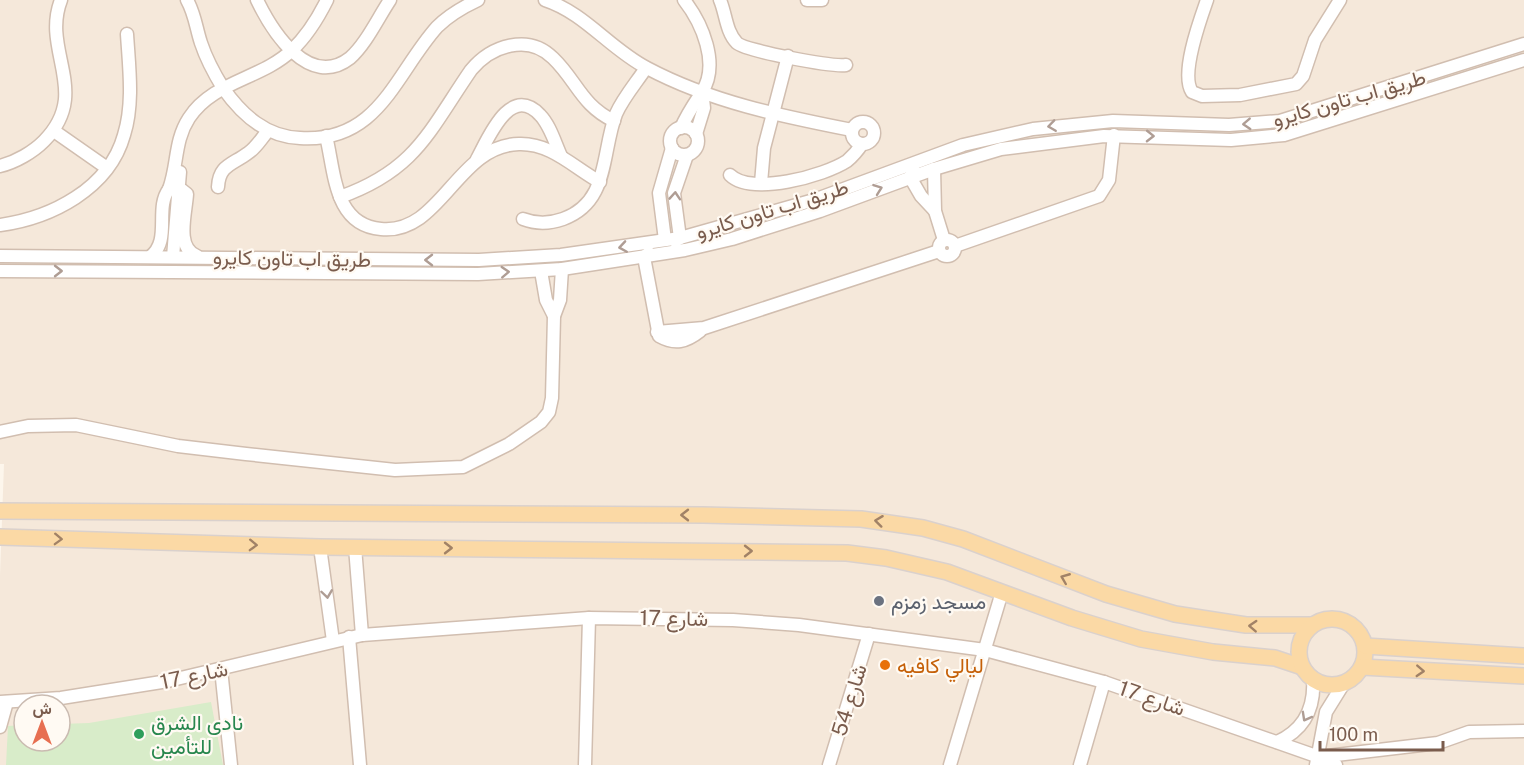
<svg xmlns="http://www.w3.org/2000/svg" width="1524" height="765" viewBox="0 0 1524 765" font-family="'Public Sans',Vazirmatn,sans-serif">
<style>
.residential{fill:#f5e8da;fill-rule:evenodd}
.green{fill:#d8ecc9}
.lines{fill:none;stroke-linecap:round;stroke-linejoin:round}
.minor-casing{stroke:#d1beb0;stroke-width:15}
.major-casing{stroke:#dad1cd;stroke-width:18}
.minor{stroke:#fff;stroke-width:12}
.major{stroke:#fbd9a5;stroke-width:15}
.oneway{stroke:#af9d94}
.oneway2{stroke:#a18267}
.worship-dot{fill:#6b7280;stroke:#fffaf3;stroke-width:2}
.food-dot{fill:#e8710a;stroke:#fffaf3;stroke-width:2}
.leisure-dot{fill:#2e9e5b;stroke:#fffaf3;stroke-width:2}
.labels{text-anchor:middle;dominant-baseline:central;stroke-width:4.5;stroke-linejoin:round;paint-order:stroke}
.street-label{font-size:21px;fill:#7a5c4d;stroke:#fffaf3}
.worship-label{font-size:21px;fill:#5b616d;stroke:#fffaf3;text-anchor:start}
.food-label{font-size:21px;fill:#c56008;stroke:#fffaf3;text-anchor:start}
.leisure-label{font-size:21px;fill:#27864d;stroke:#fffaf3;text-anchor:start}
</style>
<rect width="100%" height="100%" fill="#fdf6ec"/>
<!-- residential -->
<path class="residential" d="M0,0H1524V765H0V576L4,464H0ZM24,705H60V741H24Z"/>
<!-- green -->
<path class="green" d="M211,702L223,765H6L8,726L24,725V741H60V724L89,723Z"/>
<g class="lines">
<!-- minor casing -->
<g class="minor-casing">
<g id="minor">
<path d="M187,0C195,14 196,28 201,43C206,58 215,75 223,88C242,115 266,137 300,138C379,143 395,74 437,27C449,15 463,7 478,0"/>
<path d="M257,0C272,31 309,90 350,58C366,44 378,18 390,0"/>
<path d="M545,0C585,13 610,49 647,68C711,102 781,116 852,130"/>
<path d="M720,0C726,14 726,32 737,43C746,51 832,67 846,65"/>
<path d="M807,0H822"/>
<path d="M1207,0C1200,20 1180,74 1192,92L1202,96L1240,95L1296,84L1303,76L1315,40L1340,0"/>
<circle cx="863" cy="133" r="11"/>
<circle cx="684" cy="141" r="14"/>
<path d="M681,128C687,114 694,104 702,92C720,64 702,23 684,0"/>
<path d="M54,131L107,168"/>
<path d="M696,134L704,108L702,91"/>
<path d="M326,136C335,173 334,225 381,229C441,235 457,145 519,144C551,143 573,167 600,182"/>
<path d="M477,159C488,139 510,83 540,115C550,125 555,143 561,156"/>
<path d="M0,166C16,162 33,152 44,141C92,92 41,51 61,0"/>
<path d="M934,169L935,211L944,240"/>
<path d="M914,171L910,177L921,196L935,211"/>
<path d="M730,175C751,196 824,176 847,161C853,156 858,150 862,144"/>
<path d="M761,183L764,148L788,56"/>
<path d="M218,187C219,165 232,165 248,153C256,148 261,139 267,132"/>
<path d="M169,189C178,165 174,141 189,118C213,81 262,79 292,50C306,37 319,16 327,0"/>
<path d="M340,197C416,170 429,131 471,70C491,46 528,33 553,58C577,81 581,105 614,121"/>
<path d="M523,219C536,224 549,224 563,219C610,202 601,153 616,114C623,98 636,83 646,68"/>
<path d="M0,225C51,218 109,189 124,135C134,103 129,67 127,34"/>
<circle cx="947" cy="248" r="8"/>
<path d="M665,240L659,193L672,148"/>
<path d="M675,241L680,238L674,193L687,155"/>
<path d="M955,246L1099,196L1109,180L1114,135"/>
<path d="M649,253L644,257L659,336C675,345 686,342 700,331"/>
<path d="M0,256L479,260L561,255L680,238L814,200L963,145L1033,129L1113,121L1229,125L1280,121L1524,44"/>
<path d="M150,257C172,240 154,209 169,189L182,190L187,194C186,213 175,248 197,256"/>
<path d="M173,257L180,172"/>
<path d="M0,271L478,274L562,269L685,250L732,239L820,211L934,169L1001,149L1104,136L1231,140L1284,135L1524,60"/>
<path d="M541,271L546,300L554,316"/>
<path d="M657,332L704,328L939,251"/>
<path d="M0,432L28,426L76,425L178,446L246,454L395,470L463,467L509,444L541,422L549,412L552,398L554,316L560,300L562,269"/>
<path d="M320,547L333,641"/>
<path d="M355,547L362,635"/>
<path d="M349,637L360,765"/>
<path d="M221,669L231,765"/>
<path d="M0,702L61,698L168,681L362,635L589,618L733,620L799,625L985,650L1104,682L1319,757L1336,765"/>
<path d="M0,727L7,702"/>
<path d="M1277,742C1304,730 1315,708 1313,679"/>
<path d="M1319,757L1438,743L1469,732L1524,731"/>
<path d="M585,765L589,618"/>
<path d="M829,765L869,634"/>
<path d="M950,765L1002,592"/>
<path d="M1080,765L1104,682"/>
<path d="M1316,765L1326,712L1344,683"/>
</g>
</g>
<!-- major casing -->
<g class="major-casing">
<g id="major">
<path d="M0,511L703,515L861,519L923,528L963,539L1106,594L1175,614L1246,625H1312"/>
<path d="M0,537L320,547L847,553L886,558L947,572L1072,618L1141,639L1213,652L1275,658L1302,667"/>
<circle cx="1332" cy="652" r="33"/>
<path d="M1365,646L1524,656"/>
<path d="M1362,667L1524,676"/>
</g>
</g>
<!-- minor -->
<use href="#minor" class="minor"/>
<!-- major -->
<use href="#major" class="major"/>
</g>
<!-- one-way arrows -->
<defs><path id="oneway-chevron" d="M-2-3.5L2.5 0L-2 3.5" fill="none" stroke-width="1.6" stroke-linecap="round" stroke-linejoin="round" transform="scale(1.5)"/></defs>
<g class="oneway">
<use href="#oneway-chevron" transform="translate(1247 124) rotate(177)"/>
<use href="#oneway-chevron" transform="translate(1052 126) rotate(172)"/>
<use href="#oneway-chevron" transform="translate(1150 136) rotate(1)"/>
<use href="#oneway-chevron" transform="translate(878 189) rotate(-20)"/>
<use href="#oneway-chevron" transform="translate(675 196) rotate(-86)"/>
<use href="#oneway-chevron" transform="translate(623 247) rotate(171)"/>
<use href="#oneway-chevron" transform="translate(429 260) rotate(-180)"/>
<use href="#oneway-chevron" transform="translate(58 271)"/>
<use href="#oneway-chevron" transform="translate(505 272) rotate(-3)"/>
<use href="#oneway-chevron" transform="translate(327 594) rotate(82)"/>
<use href="#oneway-chevron" transform="translate(1306 717) rotate(119)"/>
</g>
<g class="oneway2">
<use href="#oneway-chevron" transform="translate(685 515) rotate(-180)"/>
<use href="#oneway-chevron" transform="translate(879 521) rotate(-173)"/>
<use href="#oneway-chevron" transform="translate(58 539) rotate(2)"/>
<use href="#oneway-chevron" transform="translate(253 545) rotate(2)"/>
<use href="#oneway-chevron" transform="translate(448 548)"/>
<use href="#oneway-chevron" transform="translate(748 551)"/>
<use href="#oneway-chevron" transform="translate(1065 578) rotate(-158)"/>
<use href="#oneway-chevron" transform="translate(1253 626) rotate(-177)"/>
<use href="#oneway-chevron" transform="translate(1420 671) rotate(3)"/>
</g>
<!-- markers -->
<circle class="worship-dot" cx="879" cy="601" r="6"/>
<circle class="food-dot" cx="885" cy="665" r="6"/>
<circle class="leisure-dot" cx="139" cy="734" r="6"/>
<g class="labels">
<!-- street labels -->
<g class="street-label">
<text transform="translate(1349 98) rotate(-16)">طريق اب تاون كايرو</text>
<text transform="translate(772 209) rotate(-17)">طريق اب تاون كايرو</text>
<text transform="translate(292 258) rotate(1)">طريق اب تاون كايرو</text>
<text transform="translate(674 618) rotate(1)">شارع 17</text>
<text transform="translate(194 675) rotate(-12)">شارع 17</text>
<text transform="translate(1152 698) rotate(19)">شارع 17</text>
<text transform="translate(849 700) rotate(-73)">شارع 54</text>
</g>
<!-- worship labels -->
<g class="worship-label">
<text x="891" y="601">مسجد زمزم</text>
</g>
<!-- food labels -->
<g class="food-label">
<text x="897" y="665">ليالي كافيه</text>
</g>
<!-- leisure labels -->
<g class="leisure-label">
<text x="151" y="722">نادى الشرق<tspan x="151" dy="24">للتأمين</tspan></text>
</g>
</g>
<!-- north arrow -->
<g transform="translate(42 723)"><circle r="28" fill="#fffaf3" stroke="#cabbb1" stroke-width="1.5"/>
<path d="M0-4.5L10 22L0 15L-10 22Z" fill="#e76f51"/>
<text y="-9" font-size="16" font-weight="bold" text-anchor="middle" fill="#7a5c4d">ش</text>
</g>
<!-- scale -->
<path d="M1320 741v9h123v-9" fill="none" stroke="#7a5c4d" stroke-width="3"/>
<text x="1329" y="741" font-size="18" fill="#7a5c4d" stroke="#fffaf3" stroke-width="4.5" paint-order="stroke">100 m</text>
</svg>
